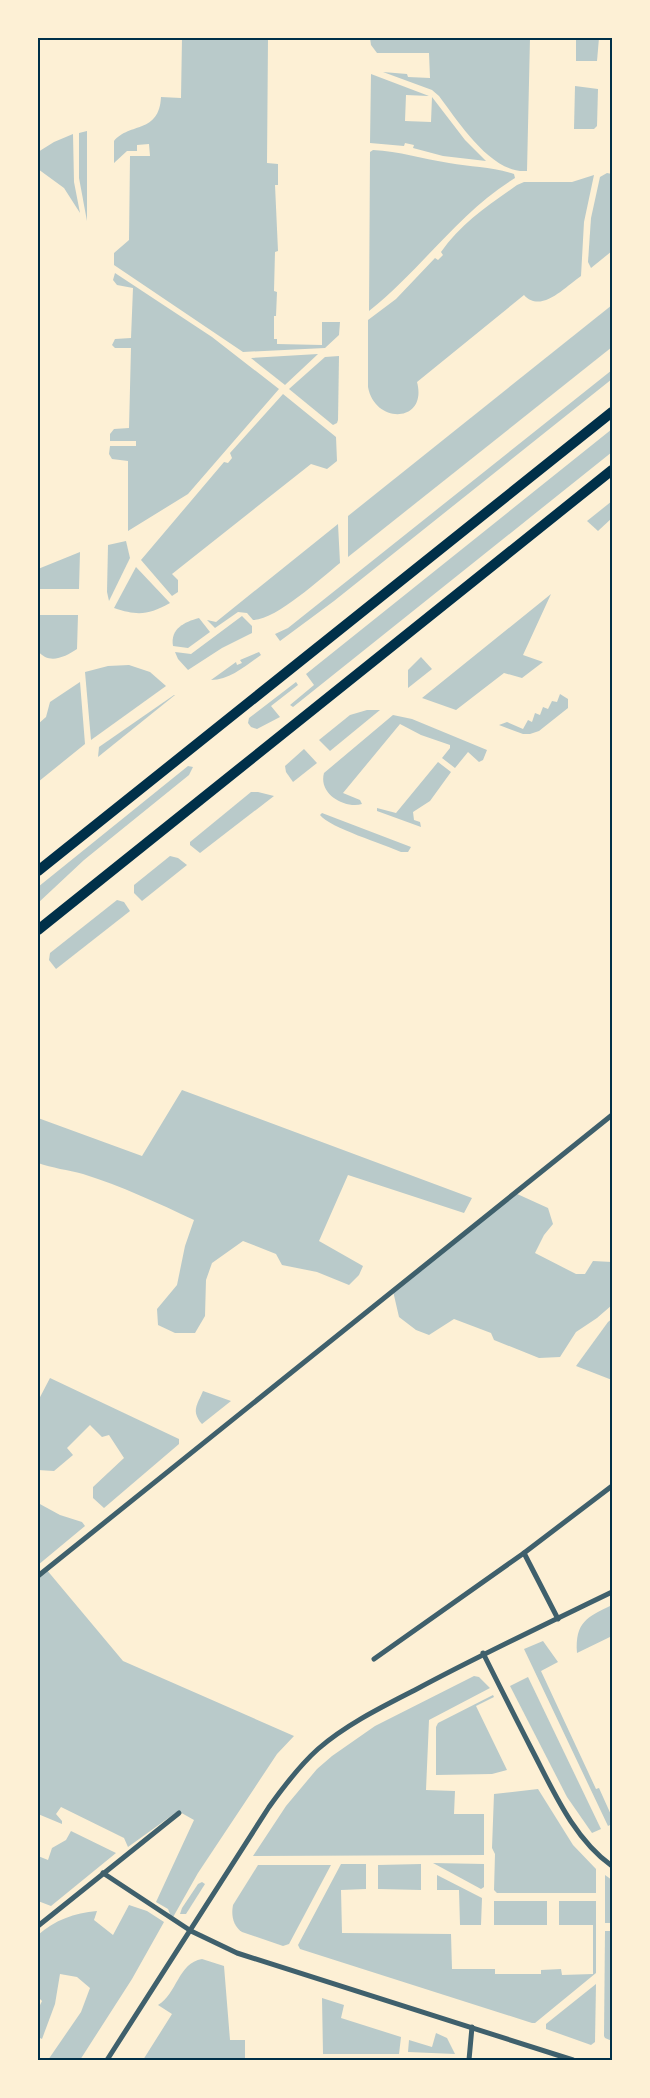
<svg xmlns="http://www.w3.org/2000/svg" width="650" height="2098" viewBox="0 0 650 2098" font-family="'Archivo Narrow',sans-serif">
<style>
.green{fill:#b9caca}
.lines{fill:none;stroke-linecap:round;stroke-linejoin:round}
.minor{stroke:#3f606c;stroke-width:5}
.secondary{stroke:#003049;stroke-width:10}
.neatline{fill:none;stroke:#003049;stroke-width:2}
</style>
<rect width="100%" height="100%" fill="#fdf0d5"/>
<!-- green -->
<g class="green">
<path d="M182,38H268L267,163L278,164V185H275L278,251L275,252L274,291L277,292L276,316H274V339H277V344L322,345V322H340L339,335L325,348L243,352L114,265V253L129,240L130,156H150L149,144L137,145V151H127L114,163V141C130,122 159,134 161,97L181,98Z"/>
<path d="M370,38H530L527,171C491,174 458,121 439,96L432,90L383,72L407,74L408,77L430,78L429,53H377L371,45Z"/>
<path d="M576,38H599L597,61H576Z"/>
<path d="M371,74L429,96L406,95L405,121L431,122L432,97L465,140L486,161L443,156L413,148L414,145L405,143L404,146L370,143Z"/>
<path d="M575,86L598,89L597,126L594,129H574Z"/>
<path d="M87,131V221L79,178V133Z"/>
<path d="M73,134L74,182L80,213L64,188L38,169V152L54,142Z"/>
<path d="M373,150C399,151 423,159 449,163C471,167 493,167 514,174L515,178C458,213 421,270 369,311L370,152Z"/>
<path d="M607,173L612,174V251L591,268L588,262L591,218L600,177Z"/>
<path d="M594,175L584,222L581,276C565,287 541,314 524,295L417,382C428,423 375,425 368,387V320L396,299L435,258L438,260L443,255L441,252C461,223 489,205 517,185L524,182H572Z"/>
<path d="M115,273L212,337L279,389L188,494L128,531V461L112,459L109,454L110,446H136V441H110V434L114,429L129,428L131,348H115L112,345L115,339L131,338L133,288L117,285L113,280Z"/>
<path d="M612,305V347L348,557V516Z"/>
<path d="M318,354L285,385L251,358Z"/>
<path d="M339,356L338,420L337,423L333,425L289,389L325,357Z"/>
<path d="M612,370V379L334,601L280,641L275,634L288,628Z"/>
<path d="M283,394L336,437L337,461L327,469L311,464L172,574L178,580V592L172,596L141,560L224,462L228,463L232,458L230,453Z"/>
<path d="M612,429V452L293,707L290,705L314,685L306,674Z"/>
<path d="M612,501V518L598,531L587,521Z"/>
<path d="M338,524L340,563C321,578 276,620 253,620L247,613L238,612L215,628L207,620L216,622Z"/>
<path d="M126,541L130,558L109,601L107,592L108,545Z"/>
<path d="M80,552L79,589H39V615H78L77,649C65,657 49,665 38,651V569Z"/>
<path d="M136,567L170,603C148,615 138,616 114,608Z"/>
<path d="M551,594L523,655L543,662L522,678L504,673L456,710L422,698Z"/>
<path d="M242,616L252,626V633L222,648L188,670L178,659L175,652L191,654Z"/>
<path d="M199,618L210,632L188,648L173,646C170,629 184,622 199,618Z"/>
<path d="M259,652L261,655C246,665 230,680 211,680L236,662L237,665L242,663L240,660Z"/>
<path d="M421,657L432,669L408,688V670Z"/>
<path d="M129,665L150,672L166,686L91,740L85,672L108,666Z"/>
<path d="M80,682L85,744L38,782V724L46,717L50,702Z"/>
<path d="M296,682L298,685L271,706L280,717L257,729L251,727L248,723L249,718Z"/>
<path d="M560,694L568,699V708L539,731L530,734H523L499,725L507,722L523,729L528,720L532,722L535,713L540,715L543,707L548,709L552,701L557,702Z"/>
<path d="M174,695H175L98,757L99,747Z"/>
<path d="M367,710H380L330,751L319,740L350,715Z"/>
<path d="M393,715L412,719L487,750L483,760L479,762L468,752L455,768L442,758L450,748V745L421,735L400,724L343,793L360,800L362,804C345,809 318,794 324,773Z"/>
<path d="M304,749L317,763L293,782L286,772L285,766Z"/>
<path d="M438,762L451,772L430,801L413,812L414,820L420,822L421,827L377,811V808L396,813Z"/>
<path d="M188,766L193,767L189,775L84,860L38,903V887Z"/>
<path d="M251,792H258L274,796L200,853L190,845V842Z"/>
<path d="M322,813L411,847L408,852H401C384,844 330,828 320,815Z"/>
<path d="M170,856L178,858L187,865L142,901L134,893V885Z"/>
<path d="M117,900L124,902L130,911L56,969L49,960L50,953Z"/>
<path d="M182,1090L472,1198L464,1213L348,1175L319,1241L363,1266L359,1275L349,1285L317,1272L282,1265L276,1254L243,1241L212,1263L206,1280L205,1316L195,1333H175L158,1325L157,1309L177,1285L185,1246L194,1220C158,1203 121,1186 83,1174C68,1170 52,1168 38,1163V1118L142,1156Z"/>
<path d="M515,1193L548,1208L553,1224L544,1235L535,1253L576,1274H585L593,1261L612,1262V1305L597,1318L576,1332L560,1357L539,1358L494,1340L491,1333L454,1319L429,1335L416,1330L399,1317L393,1291Z"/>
<path d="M612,1319V1380L576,1366L608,1322Z"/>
<path d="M50,1378L179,1439V1444L104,1508L93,1498V1487L124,1458L109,1435L102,1437L90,1425L67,1448L73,1455L54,1471L38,1470V1401Z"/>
<path d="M203,1391L231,1401L202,1424C191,1411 197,1405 203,1391Z"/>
<path d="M38,1503L60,1515L82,1522L85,1526L38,1565Z"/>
<path d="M46,1569L123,1661L294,1736L277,1754L198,1873L172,1919L168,1909L156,1902L194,1820L178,1811L128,1847L124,1838L61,1807L56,1814L62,1821V1824L38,1814V1576Z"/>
<path d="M612,1605V1636L577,1653C575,1622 587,1617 612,1605Z"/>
<path d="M543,1641L558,1662L541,1671L596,1789L599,1788L612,1817V1824L608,1826L524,1649Z"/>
<path d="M474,1676L479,1677L490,1688L429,1720L426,1790L455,1791L454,1814H484V1855L253,1856L286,1806L317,1769L332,1756L375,1726Z"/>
<path d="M528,1677L601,1829L592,1833L567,1797L510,1686Z"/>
<path d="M493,1695L494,1697L476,1706L507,1770L492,1774L436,1775V1727L438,1723Z"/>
<path d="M538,1789L573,1845L596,1869V1893H497L494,1890L495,1854L492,1848L494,1794Z"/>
<path d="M71,1831L116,1853L51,1906L38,1901V1856L48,1860L52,1848L66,1840Z"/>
<path d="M433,1863L484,1864V1887L481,1889Z"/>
<path d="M341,1864H366V1889L341,1890L342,1933L451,1934L452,1969H495V1974H541V1970L561,1969L562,1975L593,1974V1925H559V1901H596V1973L535,2023H532L300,1949L298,1945Z"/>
<path d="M421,1864V1890L378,1889V1865Z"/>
<path d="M258,1865H331L289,1944L283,1946L242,1932C233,1926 231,1915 233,1905Z"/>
<path d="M437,1875L482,1898L481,1925H460L459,1890H437Z"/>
<path d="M605,1875L612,1880V1923H605Z"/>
<path d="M202,1882L205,1884L186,1914H180L182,1908L198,1884Z"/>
<rect x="494" y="1901" width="53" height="24"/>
<path d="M129,1905L147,1911L164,1922L132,1979L80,2060H48L81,2012L90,1988L77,1977L60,1974L55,2004L42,2039L38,2037V2009L42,2001L38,1997V1935C55,1920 74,1913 97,1911L94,1920L113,1935Z"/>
<path d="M605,1931H612V2041L605,2038L604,2036Z"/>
<path d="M202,1959L224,1966L230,2040H245V2060H143L172,2014L158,2005C177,1994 178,1963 202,1959Z"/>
<path d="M596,1984L595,2042L591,2045L546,2029V2024Z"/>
<path d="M322,1998L344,2005L341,2018L401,2037L399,2054H323Z"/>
<path d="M436,2033L447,2038L455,2054L408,2052L409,2040L432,2047Z"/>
</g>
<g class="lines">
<!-- minor -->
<g class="minor">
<path d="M524,1553L558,1619"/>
<path d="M38,1576L612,1115"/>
<path d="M483,1653C499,1685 515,1717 531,1748C553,1790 573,1838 612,1866"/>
<path d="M374,1659L524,1553L612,1486"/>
<path d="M103,1873L191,1931L237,1953L573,2060"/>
<path d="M38,1926L179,1813"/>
<path d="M107,2060L269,1807C284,1786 299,1766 318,1749C347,1724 382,1707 415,1690C480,1655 546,1624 612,1592"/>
<path d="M469,2060L472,2027"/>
</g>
<!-- secondary -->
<g class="secondary">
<path d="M38,871L612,412"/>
<path d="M38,930L612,470"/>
</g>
</g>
<!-- border -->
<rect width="650" height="2098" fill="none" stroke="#fdf0d5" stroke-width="78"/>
<rect x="39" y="39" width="572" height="2020" class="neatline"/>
</svg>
